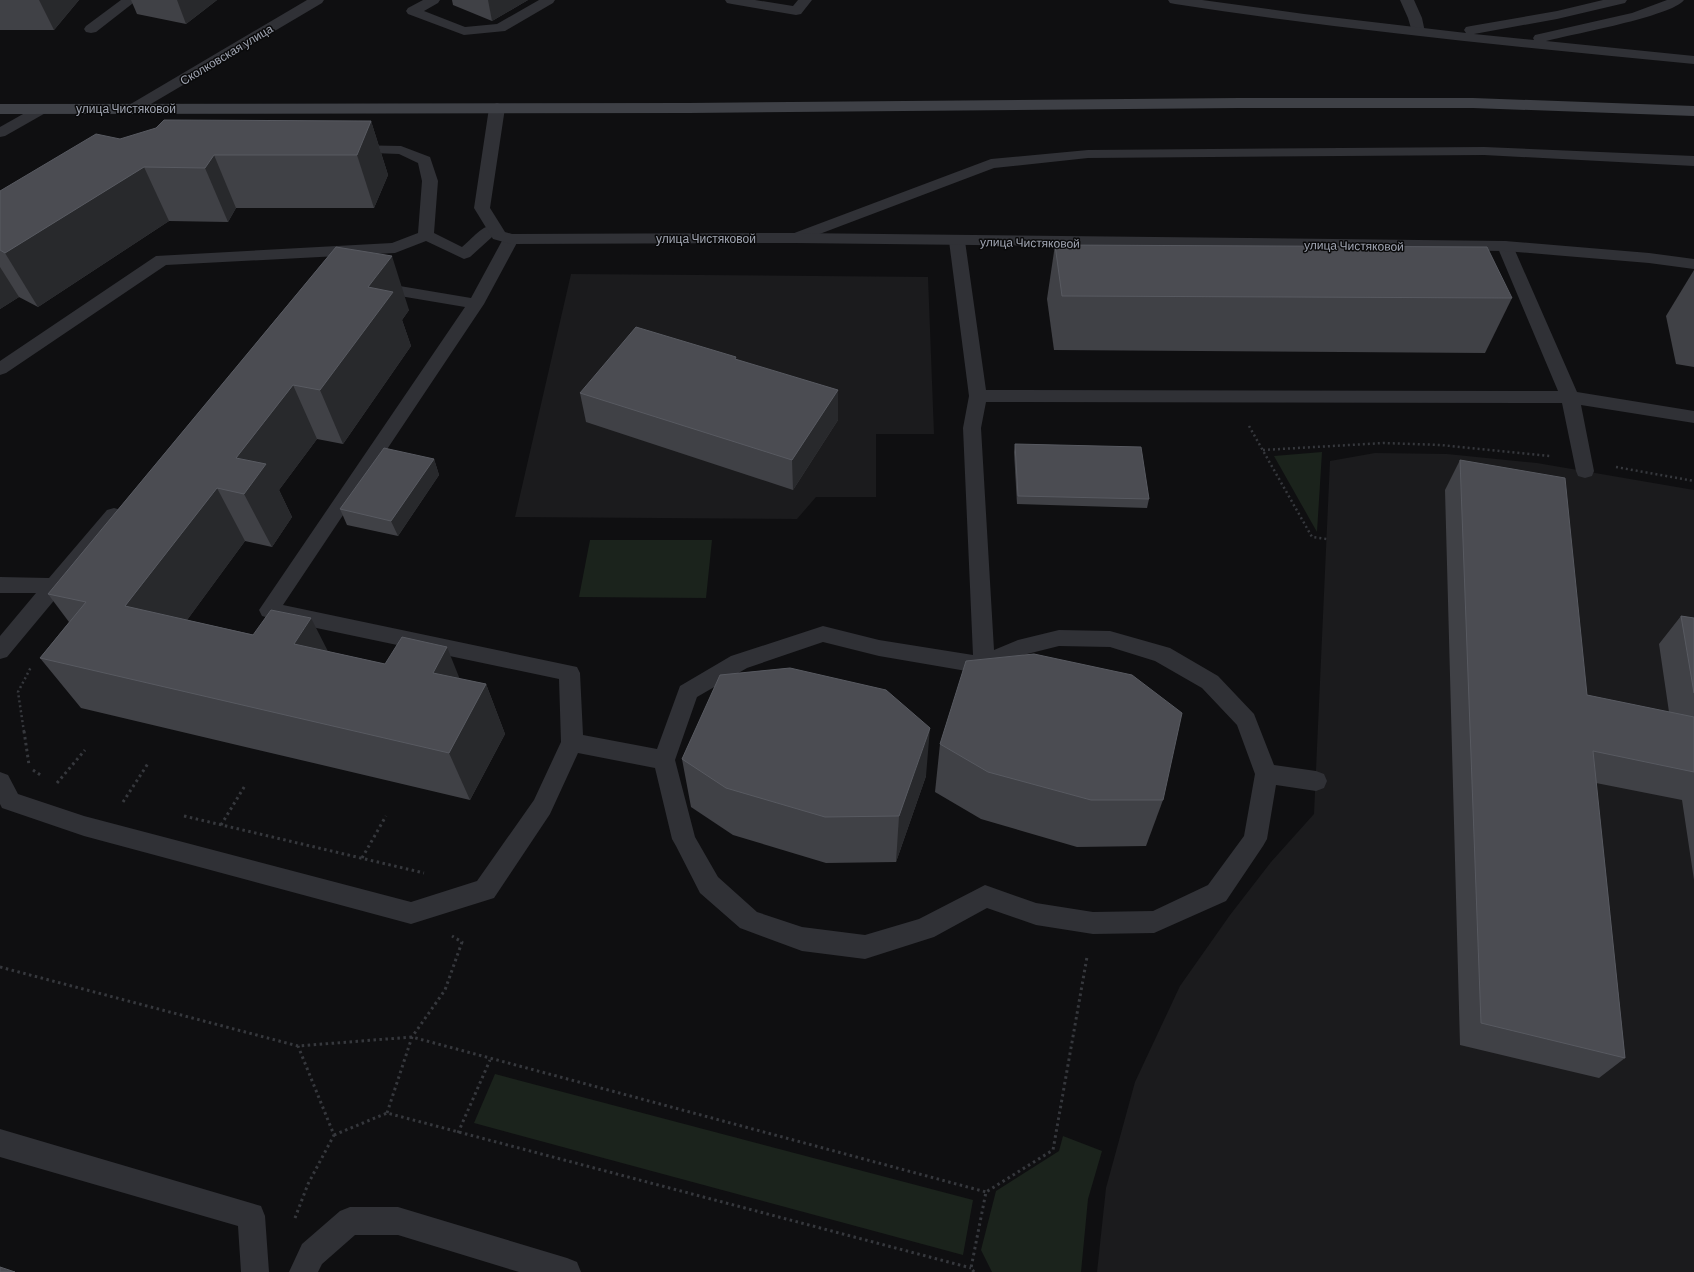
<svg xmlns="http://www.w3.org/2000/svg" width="1694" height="1272" viewBox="0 0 1694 1272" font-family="Barlow,sans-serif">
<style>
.built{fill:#1b1b1d}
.green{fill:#1b231c}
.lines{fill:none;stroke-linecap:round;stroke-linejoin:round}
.path-far1{stroke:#36383d;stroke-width:2.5;stroke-dasharray:2 3;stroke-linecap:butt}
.path{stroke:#36383d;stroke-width:3;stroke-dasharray:2.5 3.5;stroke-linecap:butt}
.lane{fill:#303136;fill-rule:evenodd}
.street{fill:#303136;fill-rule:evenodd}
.secondary{fill:#3e4046;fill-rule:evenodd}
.wall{fill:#404146}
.shaded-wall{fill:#28292c}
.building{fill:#4b4c52;stroke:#585a61}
.labels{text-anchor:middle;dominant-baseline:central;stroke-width:3;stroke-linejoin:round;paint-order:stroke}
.far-street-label{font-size:12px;fill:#a0a5b2;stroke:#0a0a0b}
</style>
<rect width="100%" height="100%" fill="#0f0f11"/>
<!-- built -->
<g class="built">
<path d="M571,274L928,277L934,434H876V497H816L797,519L515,517Z"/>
<path d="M1375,453L1447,454L1537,463L1694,490V1272H1097L1106,1188L1135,1082L1180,986L1230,915L1271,862L1314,814L1330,461Z"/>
</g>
<!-- green -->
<g class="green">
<path d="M1322,452L1317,532L1274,456Z"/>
<path d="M590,540H712L706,598L579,597Z"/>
<path d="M495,1074L973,1200L963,1255L474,1123Z"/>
<path d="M1063,1136L1102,1151L1088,1199L1081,1272H992L981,1250L996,1191L1059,1151Z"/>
</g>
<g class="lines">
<!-- path-far1 -->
<g class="path-far1">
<path d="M1249,426L1312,537L1327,539"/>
<path d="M1263,450L1384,443L1441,445L1550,456"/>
<path d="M1616,467L1694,481"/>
<path d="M24,732L18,692L31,667"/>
</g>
<!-- path -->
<g class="path">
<path d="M24,731L29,765"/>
<path d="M33,770L42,776"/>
<path d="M57,783L85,750"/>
<path d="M123,802L149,762"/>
<path d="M184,816L424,873"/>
<path d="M221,825L246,784"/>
<path d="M362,858L386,816"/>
<path d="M0,967L298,1046L412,1037L986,1192"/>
<path d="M387,1113L412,1037L445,990L462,942L452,936"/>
<path d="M458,1133L490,1060"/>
<path d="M334,1135L387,1113L971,1268"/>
<path d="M295,1218L308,1184L334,1135L298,1046"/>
<path d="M974,1272L971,1268L986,1192L1053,1150L1087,957"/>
</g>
<!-- lane -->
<g class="lane">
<path d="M423,0H440L438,3L424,11L465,27L497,24L539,0H555L553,3L505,31L464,35L408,14L406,11L408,8Z"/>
<path d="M725,0H755L793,6L798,0H812L801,14L796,15L732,4L727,3Z"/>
<path d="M1400,0H1414L1422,18L1425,32L1423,35H1413L1408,18Z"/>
<path d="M44,104L49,105L51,108L49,111L5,136L0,137V127L39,105Z"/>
<path d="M352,145L401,146L430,157L438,181L434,233L462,247C473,238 485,221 500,225L502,228L470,257L464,259L426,241L395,253L166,265L6,373L0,375V361L156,256L392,243L418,233L422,181L418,163L399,154L347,152L345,149L347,146Z"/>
<path d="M1484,147L1694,156V166L1484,155L1088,158L994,168L801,241L795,243L789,241L787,238L789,235L991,159L1088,150Z"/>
<path d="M511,234L517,236L519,239L484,304L283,605L577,667L580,673L583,735L657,749L680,686L731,656L823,626L879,640L973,655L963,428L969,396L949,241L951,238L957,236L963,238L965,241L986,390L1558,391L1497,246L1499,243L1505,241L1511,243L1513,246L1577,392L1694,411V423L1581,405L1594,471L1592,476L1585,478L1578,476L1576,471L1562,403L986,402L981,428L994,650L1018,640L1059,630L1110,631L1170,648L1218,676L1254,714L1274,765L1316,771L1324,774L1327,781L1324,788L1316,791L1276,785L1267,839L1263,846L1226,901L1154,933L1093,934L1036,925L987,908L934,937L865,959L802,951L740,928L700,893L676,846L672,839L655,768L578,753L550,814L494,898L411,924L84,836L2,808L0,804V772L8,775L18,794L84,816L411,902L477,881L534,800L561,742L559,679L269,618L262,616L259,610L465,307L376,292L370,291L368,287L370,283L376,282L471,298L503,239L505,236ZM823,642L879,656L984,674L1023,655L1059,646L1110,647L1155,661L1202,688L1237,725L1255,774L1244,836L1208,885L1153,911L1093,912L1036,903L985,885L919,919L865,935L802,927L757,912L718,877L695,837L675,760L697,697L747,668Z"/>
<path d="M114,508L121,510L124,515L121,520L7,657L0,659V636L36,593H0V577L49,578L107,510Z"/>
<path d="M0,1129L261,1206L265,1216L269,1272H241L238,1226L0,1157Z"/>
<path d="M350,1207H398L567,1258L577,1262L581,1272H519L398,1235H355L322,1264L318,1272H289L302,1244L340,1211Z"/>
</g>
<!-- street -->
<g class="street">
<path d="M121,0H137L96,32L91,33L86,32L84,29L86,26Z"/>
<path d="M307,0H324L322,3L139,111L134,113L129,111L126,108L129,105Z"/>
<path d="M1168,0H1202L1304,14L1466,33L1464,30L1466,27L1471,26L1557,11L1603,0H1627L1625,3L1557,19L1474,34L1534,40L1533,38L1535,35L1632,13L1667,0H1684C1673,16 1569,35 1546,41L1694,56V64C1521,47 1347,31 1175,4L1170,3Z"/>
<path d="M497,103L502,105L505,108L490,208L505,232L512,234L795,233L1505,241L1649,253L1694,259V269L1649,263L1505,251L795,243L511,244L493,239L474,208L489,108L492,105Z"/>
</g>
<!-- secondary -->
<path class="secondary" d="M1239,98H1473L1694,106V116L1473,108H1239L688,113L0,114V104L688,103Z"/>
</g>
<!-- wall -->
<g class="wall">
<path d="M0,0H79L54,30H0Z"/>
<path d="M131,0H217L186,24L137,14Z"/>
<path d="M452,0H528L492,21L453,5Z"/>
<path d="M371,121L388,175L374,208H236L228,222L169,221L38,307L19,297L0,309V191Z"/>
<path d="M1055,245L1512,298L1485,353L1054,350L1047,299Z"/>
<path d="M336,247L409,310L402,320L411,346L343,444L317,439L279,490L292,517L272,547L245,541L187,620L385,664L486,684L505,734L470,800L81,708L40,658L69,622L48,594Z"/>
<path d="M1694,270V367L1676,364L1666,316Z"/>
<path d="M737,360L838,390V420L793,490L586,422L580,393Z"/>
<path d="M1015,444L1149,499L1147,508L1017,504L1014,452Z"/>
<path d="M434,459L439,475L398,536L347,525L340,509Z"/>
<path d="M1460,460L1587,695L1669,712L1659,644L1681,616L1694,618V880L1682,800L1596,783L1625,1058L1599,1078L1460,1045L1445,490Z"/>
<path d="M940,744L1163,800L1146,846L1077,847L981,819L935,792Z"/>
<path d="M682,759L926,776L896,862L826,863L733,835L691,807Z"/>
</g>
<!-- shaded-wall -->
<g class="shaded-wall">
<path d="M39,0H79L54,30Z"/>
<path d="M177,0H217L186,24Z"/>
<path d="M488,0H528L492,21Z"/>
<path d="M371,121L388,175L374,208L357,155Z"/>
<path d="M214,155L236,208L228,222L205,168Z"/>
<path d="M144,167L169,221L38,307L5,253Z"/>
<path d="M392,256L409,310L402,320L411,346L343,444L320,390L368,287Z"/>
<path d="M0,267L19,297L0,309Z"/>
<path d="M293,385L317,439L279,490L292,517L272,547L244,494L236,458Z"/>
<path d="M838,390V420L793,490L792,460Z"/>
<path d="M434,459L439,475L398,536L391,521Z"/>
<path d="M217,488L245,541L160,657L125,606Z"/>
<path d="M311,618L337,669L294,644Z"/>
<path d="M447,647L467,697L433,673Z"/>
<path d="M486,684L505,734L470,800L449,753Z"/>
<path d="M930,728L926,776L896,862L899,816Z"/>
</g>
<!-- building -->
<g class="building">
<path d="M164,120L371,121L357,155H214L205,168L144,167L5,253L0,250V191L96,134L120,139L156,128Z"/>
<path d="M1055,245L1487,247L1512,298L1062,296Z"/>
<path d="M336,247L392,256L368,287L393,292L320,390L293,385L236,458L266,464L244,494L217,488L125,606L253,635L271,610L311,618L294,644L385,664L402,637L447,647L433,673L486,684L449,753L40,658L86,602L48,594Z"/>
<path d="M636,327L736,357L735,359L838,390L792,460L580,393Z"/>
<path d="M1015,444L1141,447L1149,499L1018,496Z"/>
<path d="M384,448L434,459L391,521L340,509Z"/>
<path d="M1460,460L1565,478L1587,695L1694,717V772L1593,751L1625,1058L1481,1023Z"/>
<path d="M1681,616L1694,618V693Z"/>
<path d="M1034,654L1132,675L1182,713L1163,800H1091L988,772L940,744L966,661Z"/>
<path d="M790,668L886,690L930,728L899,816L825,817L726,788L682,759L720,675Z"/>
<path d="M0,1267L15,1272H0Z"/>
</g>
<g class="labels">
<!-- far-street labels -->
<g class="far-street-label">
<text transform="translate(226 54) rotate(-31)">Сколковская улица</text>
<text x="126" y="108">улица Чистяковой</text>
<text x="706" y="238">улица Чистяковой</text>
<text transform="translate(1030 242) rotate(1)">улица Чистяковой</text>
<text transform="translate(1354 245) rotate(1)">улица Чистяковой</text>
</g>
</g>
</svg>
